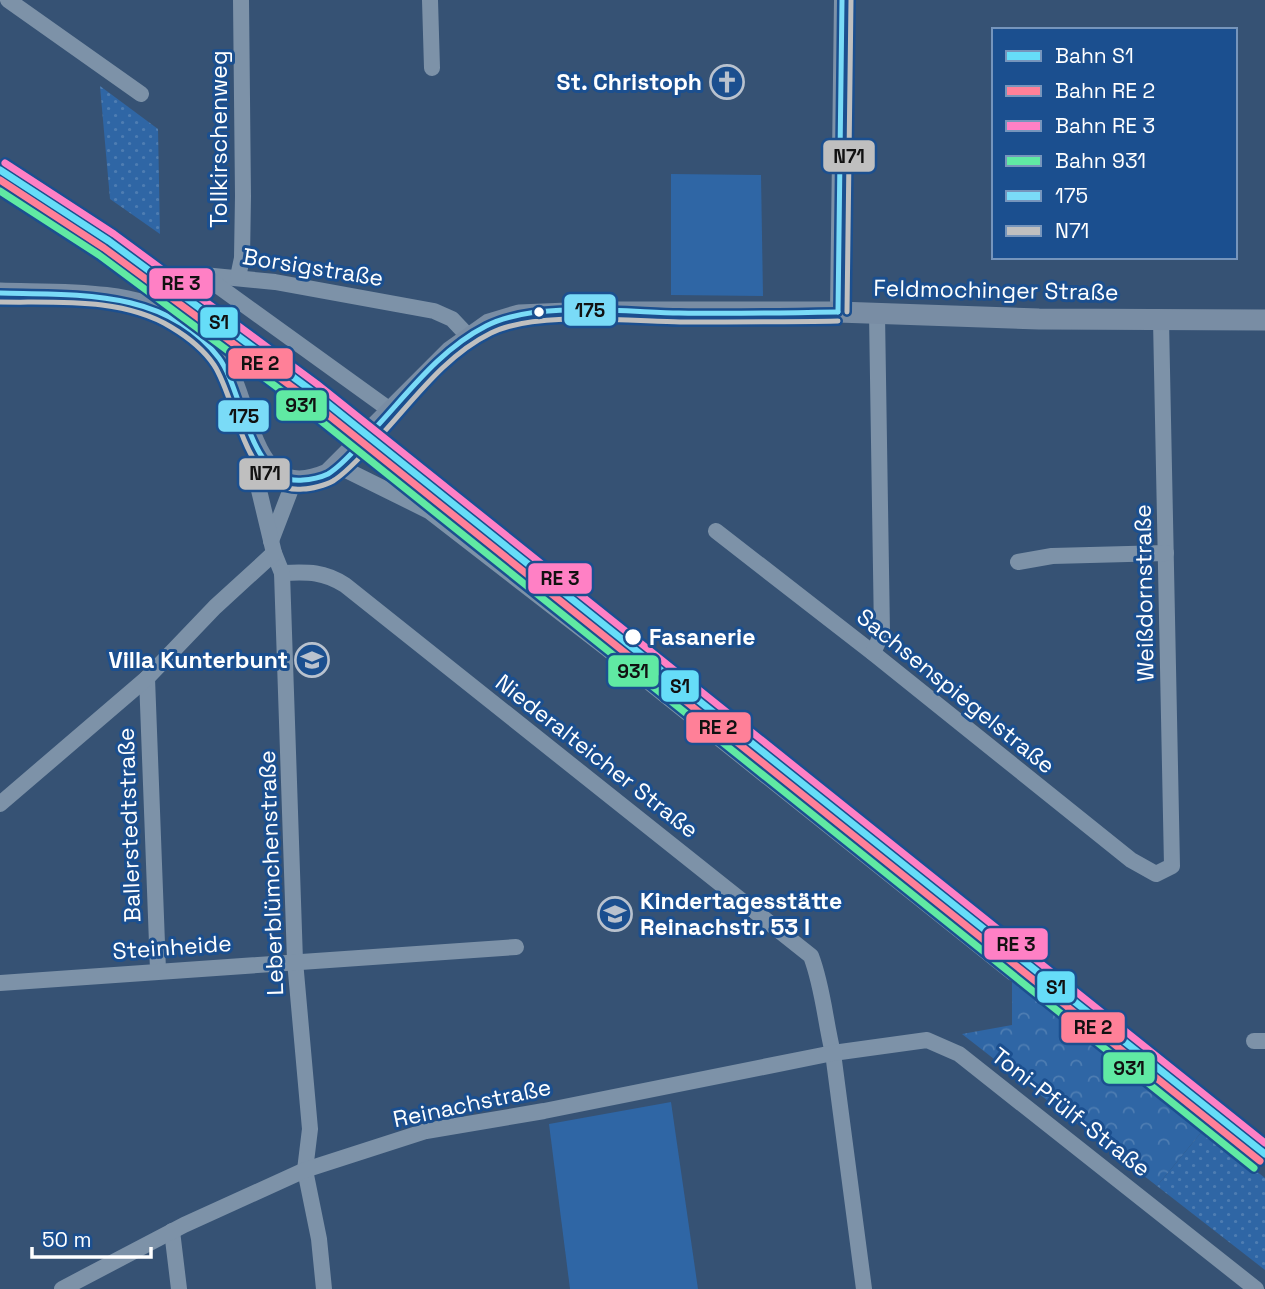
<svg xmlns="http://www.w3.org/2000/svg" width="1265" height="1289" viewBox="0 0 1265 1289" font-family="'Space Grotesk',sans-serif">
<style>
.grass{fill:url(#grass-dots)}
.forest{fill:url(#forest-crowns)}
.park{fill:#2f66a5}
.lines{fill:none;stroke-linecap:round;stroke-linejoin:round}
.street{stroke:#7d92a8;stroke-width:16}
.secondary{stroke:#798da4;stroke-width:21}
.bus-1-casing{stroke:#1b4f8f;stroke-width:10}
.bus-2-casing{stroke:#1b4f8f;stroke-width:10}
.bus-1{stroke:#7adbf7;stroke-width:5}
.bus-2{stroke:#bfbfbf;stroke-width:5}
.rail-1-casing{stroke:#1b4f8f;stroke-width:12}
.rail-2-casing{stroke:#1b4f8f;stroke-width:12}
.rail-3-casing{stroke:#1b4f8f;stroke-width:12}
.rail-4-casing{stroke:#1b4f8f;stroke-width:12}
.rail-1{stroke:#66ddf8;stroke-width:7}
.rail-2{stroke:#ff8098;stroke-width:7}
.rail-3{stroke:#ff80c5;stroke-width:7}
.rail-4{stroke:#60e9a3;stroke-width:7}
.bus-dot{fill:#fff;stroke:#1b4f8f;stroke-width:2.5}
.labels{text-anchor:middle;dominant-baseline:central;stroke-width:6;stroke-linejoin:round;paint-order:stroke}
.poi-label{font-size:23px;font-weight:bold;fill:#fff;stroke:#1b4f8f;text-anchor:end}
.street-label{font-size:23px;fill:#fff;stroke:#1b4f8f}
.stop-label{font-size:23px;font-weight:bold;fill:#fff;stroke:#1b4f8f;text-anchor:start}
.line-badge{stroke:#1b4f8f;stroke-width:2.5}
.pale-badge-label{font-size:19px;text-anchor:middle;font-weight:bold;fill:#111}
</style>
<defs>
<pattern id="grass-dots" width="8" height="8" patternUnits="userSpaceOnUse" patternTransform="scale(1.75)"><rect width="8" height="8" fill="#2f66a5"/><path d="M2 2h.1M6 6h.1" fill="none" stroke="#4e7db2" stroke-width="1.8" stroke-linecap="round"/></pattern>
<pattern id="forest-crowns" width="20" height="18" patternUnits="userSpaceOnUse" patternTransform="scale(1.75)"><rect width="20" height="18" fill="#2f66a5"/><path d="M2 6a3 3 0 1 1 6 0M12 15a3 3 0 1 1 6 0" fill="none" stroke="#4e7db2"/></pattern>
</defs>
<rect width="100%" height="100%" fill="#365274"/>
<!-- grass -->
<g class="grass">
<path d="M100,86L158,129L160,234L110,199Z"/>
<path d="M1204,1129L1265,1178V1270L1157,1186Z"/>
</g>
<!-- forest -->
<path class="forest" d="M1012,976L1204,1129L1157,1186L962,1034L1012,1025Z"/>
<!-- park -->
<g class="park">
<path d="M671,174L761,175L763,296L671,295Z"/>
<path d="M671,1102L698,1289H570L549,1124Z"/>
</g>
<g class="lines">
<!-- street -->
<g class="street">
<path d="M8,0L141,94"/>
<path d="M430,0L432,68"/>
<path d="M203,275L275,282L434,311L452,319L469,337"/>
<path d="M203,275L390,410"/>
<path d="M238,277L242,258L243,196L241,0"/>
<path d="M838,312L842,0"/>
<path d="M338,466L429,511L606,648L1013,973"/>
<path d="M716,531L873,653L1131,860L1156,874L1172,866L1161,320"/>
<path d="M271,541L294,481"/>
<path d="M274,553L282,573C308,572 323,571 345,585L811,956C823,987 825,1021 833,1053L864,1289"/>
<path d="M1018,562L1052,556L1166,553"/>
<path d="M282,573L295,961L310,1129L305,1170L319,1239L324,1289"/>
<path d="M873,653L882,633L877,314"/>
<path d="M147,678L158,970"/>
<path d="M0,804L147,678L215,607L274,553L258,486L269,467"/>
<path d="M0,983L516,947"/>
<path d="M1254,1041H1265"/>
<path d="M172,1231L179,1289"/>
<path d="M62,1289L184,1225L305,1170L426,1131L544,1111L833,1053L927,1040L959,1054L1256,1289"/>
</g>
<!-- secondary -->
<path class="secondary" d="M0,293C51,295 129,290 173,318C192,330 208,343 221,360C252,402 247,509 328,474L451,351L489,324L519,315L592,312H838L1039,319L1265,320"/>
<!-- bus-1 casing -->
<g class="bus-1-casing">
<g id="bus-1">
<path d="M0,293C77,295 167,289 219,358C243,390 250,486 303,480C310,480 322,477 328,474C341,466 353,452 363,441C402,402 435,352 486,326C533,301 626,312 679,313C732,314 785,313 838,312"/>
<path d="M838,312L842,0"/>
</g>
</g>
<!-- bus-2 casing -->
<g class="bus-2-casing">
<g id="bus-2">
<path d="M0,302C56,303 121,297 171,327C186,336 204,350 214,365C238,401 244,495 303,489C311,489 326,485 333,481C346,473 358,459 368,449C407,410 440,358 491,333C535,311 629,321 680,322C732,322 785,322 838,321"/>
<path d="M847,312L851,0"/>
</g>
</g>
<!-- bus-1 -->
<use href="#bus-1" class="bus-1"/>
<!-- bus-2 -->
<use href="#bus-2" class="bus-2"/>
<!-- rail-1 casing -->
<g class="rail-1-casing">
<path id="rail-1" d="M0,170L109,241L312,391L1265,1154"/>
</g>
<!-- rail-2 casing -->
<g class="rail-2-casing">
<path id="rail-2" d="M0,180L104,248L307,398L1260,1161"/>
</g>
<!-- rail-3 casing -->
<g class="rail-3-casing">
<path id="rail-3" d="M5,163L114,234L317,384L1265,1143"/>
</g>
<!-- rail-4 casing -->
<g class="rail-4-casing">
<path id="rail-4" d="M0,191L99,255L301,405L1254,1168"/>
</g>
<!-- rail-1 -->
<use href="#rail-1" class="rail-1"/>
<!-- rail-2 -->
<use href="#rail-2" class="rail-2"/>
<!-- rail-3 -->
<use href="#rail-3" class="rail-3"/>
<!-- rail-4 -->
<use href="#rail-4" class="rail-4"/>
</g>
<!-- icons -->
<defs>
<g id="church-ring" transform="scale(1.75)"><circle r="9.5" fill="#1b4f8f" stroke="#b9c2ce" stroke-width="1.5"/><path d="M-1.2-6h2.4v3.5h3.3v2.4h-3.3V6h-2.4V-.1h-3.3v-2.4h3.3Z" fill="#b9c2ce"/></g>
<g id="school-ring" transform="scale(1.75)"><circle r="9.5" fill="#1b4f8f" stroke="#b9c2ce" stroke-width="1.5"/><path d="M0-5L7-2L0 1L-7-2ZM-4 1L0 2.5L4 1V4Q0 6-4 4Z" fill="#b9c2ce"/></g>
</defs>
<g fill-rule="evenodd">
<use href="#church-ring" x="727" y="82"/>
<use href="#school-ring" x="312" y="660"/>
<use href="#school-ring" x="615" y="914"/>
</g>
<!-- markers -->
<g class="bus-dot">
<circle cx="539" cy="312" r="6"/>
<circle cx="633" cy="637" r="9"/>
</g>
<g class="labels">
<!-- poi labels -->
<g class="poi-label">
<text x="702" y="82">St. Christoph</text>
<text x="288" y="660">Villa Kunterbunt</text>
<text x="640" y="901" text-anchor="start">Kindertagesstätte<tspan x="640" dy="26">Reinachstr. 53 I</tspan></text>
</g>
<!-- street labels -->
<g class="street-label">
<text transform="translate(219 139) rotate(-90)">Tollkirschenweg</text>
<text transform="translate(313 267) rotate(9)">Borsigstraße</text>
<text transform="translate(996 290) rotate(1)">Feldmochinger Straße</text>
<text transform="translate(1144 593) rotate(-91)">Weißdornstraße</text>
<text transform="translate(956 691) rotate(39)">Sachsenspiegelstraße</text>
<text transform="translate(597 756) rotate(38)">Niederalteicher Straße</text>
<text transform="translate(129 825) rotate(-92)">Ballerstedtstraße</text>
<text transform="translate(271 873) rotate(-92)">Leberblümchenstraße</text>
<text transform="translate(172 947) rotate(-4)">Steinheide</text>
<text transform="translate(472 1103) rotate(-12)">Reinachstraße</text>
<text transform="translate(1071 1112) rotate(38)">Toni-Pfülf-Straße</text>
</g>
<!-- stop labels -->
<g class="stop-label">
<text x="649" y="637">Fasanerie</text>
</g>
</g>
<g class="line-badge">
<rect x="822" y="139" width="54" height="34" rx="7" fill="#bfbfbf"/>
<rect x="148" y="267" width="66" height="33" rx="7" fill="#ff80c5"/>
<rect x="563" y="293" width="54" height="34" rx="7" fill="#7adbf7"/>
<rect x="199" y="306" width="40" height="33" rx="7" fill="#66ddf8"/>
<rect x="227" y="347" width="67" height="33" rx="7" fill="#ff8098"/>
<rect x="275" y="389" width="53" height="33" rx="7" fill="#60e9a3"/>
<rect x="217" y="399" width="53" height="34" rx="7" fill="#7adbf7"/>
<rect x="238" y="457" width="53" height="34" rx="7" fill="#bfbfbf"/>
<rect x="527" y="562" width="66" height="33" rx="7" fill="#ff80c5"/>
<rect x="607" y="654" width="53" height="34" rx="7" fill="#60e9a3"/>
<rect x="660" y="669" width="40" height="34" rx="7" fill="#66ddf8"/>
<rect x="685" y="711" width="67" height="33" rx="7" fill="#ff8098"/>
<rect x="983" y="927" width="66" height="34" rx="7" fill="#ff80c5"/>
<rect x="1036" y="970" width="40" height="34" rx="7" fill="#66ddf8"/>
<rect x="1060" y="1011" width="66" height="33" rx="7" fill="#ff8098"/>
<rect x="1102" y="1051" width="54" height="34" rx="7" fill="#60e9a3"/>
</g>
<g class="pale-badge-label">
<text x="849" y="163">N71</text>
<text x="181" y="290">RE 3</text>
<text x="590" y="317">175</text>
<text x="219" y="329">S1</text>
<text x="260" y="370">RE 2</text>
<text x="301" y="412">931</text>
<text x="244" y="423">175</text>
<text x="265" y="480">N71</text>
<text x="560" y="585">RE 3</text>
<text x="633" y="678">931</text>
<text x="680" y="693">S1</text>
<text x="718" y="734">RE 2</text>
<text x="1016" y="951">RE 3</text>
<text x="1056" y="994">S1</text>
<text x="1093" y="1034">RE 2</text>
<text x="1129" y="1075">931</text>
</g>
<!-- legend -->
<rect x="992" y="28" width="245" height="231" fill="#1b4f8f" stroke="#7695bc" stroke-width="2"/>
<rect x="1006" y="51" width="35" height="10" fill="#66ddf8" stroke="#7695bc" stroke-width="2"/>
<text x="1055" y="63" font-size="21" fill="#ffffff">Bahn S1</text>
<rect x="1006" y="86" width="35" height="10" fill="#ff8098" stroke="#7695bc" stroke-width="2"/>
<text x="1055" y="98" font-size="21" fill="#ffffff">Bahn RE 2</text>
<rect x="1006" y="121" width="35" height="10" fill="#ff80c5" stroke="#7695bc" stroke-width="2"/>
<text x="1055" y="133" font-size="21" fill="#ffffff">Bahn RE 3</text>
<rect x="1006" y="156" width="35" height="10" fill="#60e9a3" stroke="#7695bc" stroke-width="2"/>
<text x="1055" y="168" font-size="21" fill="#ffffff">Bahn 931</text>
<rect x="1006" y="191" width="35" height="10" fill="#7adbf7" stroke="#7695bc" stroke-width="2"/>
<text x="1055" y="203" font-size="21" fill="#ffffff">175</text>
<rect x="1006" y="226" width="35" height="10" fill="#bfbfbf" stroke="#7695bc" stroke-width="2"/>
<text x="1055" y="238" font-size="21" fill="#ffffff">N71</text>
<!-- scale -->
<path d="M32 1247v10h119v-10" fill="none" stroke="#ffffff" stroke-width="3.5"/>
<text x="42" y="1247" font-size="21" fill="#ffffff" stroke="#1b4f8f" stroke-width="5" paint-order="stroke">50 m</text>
</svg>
